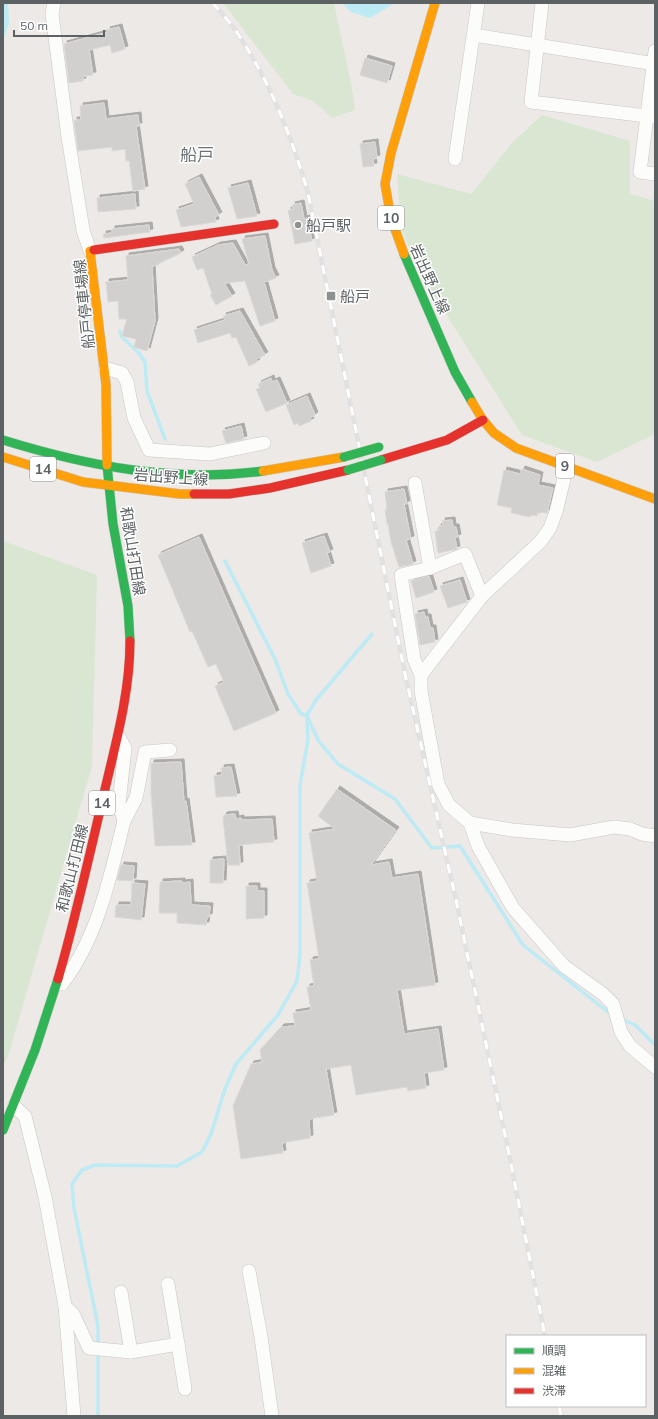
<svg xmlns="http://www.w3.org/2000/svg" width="658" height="1419" viewBox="0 0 658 1419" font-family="Mulish,'Noto Sans JP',sans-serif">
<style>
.green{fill:#d9e7d2}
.water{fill:#bceaf5}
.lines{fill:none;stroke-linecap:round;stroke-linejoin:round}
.stream{stroke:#bceaf5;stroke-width:3.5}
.building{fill:#d2d0cf;stroke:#dbd8d6;filter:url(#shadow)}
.street-casing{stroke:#c8c7c6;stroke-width:14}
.fast-casing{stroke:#c8c7c6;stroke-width:10}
.slow-casing{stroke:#c8c7c6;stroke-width:10}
.jam-casing{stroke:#c8c7c6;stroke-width:10}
.street{stroke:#fcfcfb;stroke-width:13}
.fast{stroke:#30b455;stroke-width:9}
.slow{stroke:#ff9f0a;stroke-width:9}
.jam{stroke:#e5322d;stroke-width:9}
.rail-casing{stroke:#e2e1e1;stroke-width:4.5}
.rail{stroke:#fff;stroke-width:3;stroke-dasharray:9;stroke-linecap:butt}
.fast-bridge-casing{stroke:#d3c4b6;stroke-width:10;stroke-linecap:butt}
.fast-bridge{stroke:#30b455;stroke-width:9}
.poi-dot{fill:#8e9192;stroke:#fff;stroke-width:1.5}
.labels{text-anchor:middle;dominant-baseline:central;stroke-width:3;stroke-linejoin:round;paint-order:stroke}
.shield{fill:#fff;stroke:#8d9192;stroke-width:1}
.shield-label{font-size:14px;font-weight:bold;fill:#5c6264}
.poi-label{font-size:15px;fill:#5c6264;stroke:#fff;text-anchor:start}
.street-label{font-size:15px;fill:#5c6264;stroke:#fff}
.quarter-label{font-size:17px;fill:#6d7476;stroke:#fff}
</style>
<defs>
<filter id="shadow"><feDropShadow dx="3" dy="-3" stdDeviation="0" flood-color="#0004"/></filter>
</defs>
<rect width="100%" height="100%" fill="#ece9e6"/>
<!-- green -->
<g class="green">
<path d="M223,3H334L352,88L355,110L332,118L313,101L293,94Z"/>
<path d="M542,115L630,141V194L655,201V434L597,462L522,435L419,271L401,228L397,174L471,194L513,142Z"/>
<path d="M3,541L97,575L92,766L9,1053L3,1067Z"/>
</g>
<!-- water -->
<g class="water">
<path d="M3,3H8L9,23L3,41Z"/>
<path d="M342,3H395L370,18L351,12Z"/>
</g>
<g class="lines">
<!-- stream -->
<g class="stream">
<path d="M120,331L122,337L139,353L145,362L147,391L165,439"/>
<path d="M225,561L275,659L288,694L301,714L307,715"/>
<path d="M308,718L318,740L338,764L395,799L432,848L460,846L523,945L613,1016"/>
<path d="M621,1019L635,1025L655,1045"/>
<path d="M98,1416V1326L74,1208L72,1184L82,1170L95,1165L177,1166L202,1152L211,1134L225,1089L236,1064L278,1015L297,981L300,955V785L308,740L307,715L316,700L372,634"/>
</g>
</g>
<!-- building -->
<g class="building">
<path d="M119,27L125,49L112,53L110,45L89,50L93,75L83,76V81L69,83L64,44L108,32L107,30Z"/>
<path d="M365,58L392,66L387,83L360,75Z"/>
<path d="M104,103L106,119L138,115L139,126H136L145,189L133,191L129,161H126L125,149L112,151V147L78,151L74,120H81L80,106Z"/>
<path d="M375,142L377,158L373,159L374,166L363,167L360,144Z"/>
<path d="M199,177L219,215L215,217L216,222L181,227L176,210L194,204L185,184Z"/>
<path d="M248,183L257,216L237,219L228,188Z"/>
<path d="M135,194L136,209L98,212L97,198Z"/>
<path d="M301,203L304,219L307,218L312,241L295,244L288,210H293L292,205Z"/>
<path d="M149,225L150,232L104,238L103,234L112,233V229Z"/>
<path d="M265,236L272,270L276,278L264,282L275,321L260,326L245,281L224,283L232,296L216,305L210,295L212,294L203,268L197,270L192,257L218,245L233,243L245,265L249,264L242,239Z"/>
<path d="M179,249L181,253L158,264V265L152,266L155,321L147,351L134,347L136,339L122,336L127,319H119L118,301L108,302L106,282L128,280L126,256Z"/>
<path d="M240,311L265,355L256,359L257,362L249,366L236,337L232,338L230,333L198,343L194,330L225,320L223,316Z"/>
<path d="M271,378L272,382L277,380L287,403L266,412L256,389L260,388L258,384Z"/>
<path d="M307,396L315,415L310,418L311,421L299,426L298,423L294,425L286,405Z"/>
<path d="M241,426L244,439L226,443L222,431Z"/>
<path d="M522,469L540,475L538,485L553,488L547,513L538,512L537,516L531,515L530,517L511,513L512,508L497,505L504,470L520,474Z"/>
<path d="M404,489L407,504H404L411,539L406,540L413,564L399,567L391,542L388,524H387L385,510H387L385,492Z"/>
<path d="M452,520L453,527H456L458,537L455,538L457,549L438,553L435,531H439L438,527L443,526L442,521Z"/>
<path d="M324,536L330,552L327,553L331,566L311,573L302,543Z"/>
<path d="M199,537L276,713L234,731L215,686L224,682L216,664L208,667L192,631L190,632L158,555Z"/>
<path d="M429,576L434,592L416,598L411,581Z"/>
<path d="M460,580L467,602L448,608L440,586Z"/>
<path d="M424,612L425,617H428L430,628H433L435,642L420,645L415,614Z"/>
<path d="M181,762L184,802L186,801L192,845L155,846L151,792V763Z"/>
<path d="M231,767L237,796L216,797L214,776L222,775L221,768Z"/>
<path d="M337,789L396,830L371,865L389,862L392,878L418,874L435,985L397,990L404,1034L438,1029L444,1070L424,1073L426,1088L408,1091L407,1087L356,1095L351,1065L326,1069L334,1115L309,1119L310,1138L282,1143L283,1153L241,1159L233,1106L251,1064L262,1062L260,1050L281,1027L295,1026L293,1013L311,1010L307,987L314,986L310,960L319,959L307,883L317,881L309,833L335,829L318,816Z"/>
<path d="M235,814L236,819L241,818V820L272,819L274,842L239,845L240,865H228L223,818L224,815Z"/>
<path d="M224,859L223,883H210V860Z"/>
<path d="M121,865L134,866L133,881L117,880Z"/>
<path d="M182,881V883L190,882L191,905L210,906L209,917L207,916L206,925L177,923V913H159L160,882Z"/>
<path d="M132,883L145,884L141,920L115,917L116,905H131Z"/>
<path d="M246,886H257V891H264V918L246,919Z"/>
</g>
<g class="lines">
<!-- street casing -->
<g class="street-casing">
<g id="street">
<path d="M54,3L52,14L68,137L83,230L90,251"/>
<path d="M542,3L531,102L655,117"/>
<path d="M474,35L655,64"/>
<path d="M655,51L640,172L655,174"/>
<path d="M455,159L478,3"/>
<path d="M105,368L122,373L127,382L134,418L149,450L210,454L264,443"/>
<path d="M415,483L430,568"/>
<path d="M482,596L465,554L430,568L401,575L414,659L421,675L482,596L541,541L550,528L556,512L567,466"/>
<path d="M421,675V691L438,784L449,805L470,823L478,846L513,908L564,966L603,994L613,1004L621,1032L630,1046L655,1067"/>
<path d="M119,737L125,748L119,804L124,821L136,798L145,752L170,750"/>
<path d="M470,823L512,830L570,835L614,827L630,829L642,834L655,836"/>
<path d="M58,984H62C98,937 110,877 124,821"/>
<path d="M14,1106L25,1116L45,1197L65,1306L74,1416"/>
<path d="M249,1271L261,1337L272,1416"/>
<path d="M65,1306L73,1314L89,1348L131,1352L121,1292"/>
<path d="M178,1344L185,1389"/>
<path d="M131,1352L178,1344L168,1284"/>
</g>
</g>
<!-- fast casing -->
<g class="fast-casing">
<g id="fast">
<path d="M404,254L455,372L472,402"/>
<path d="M3,440C87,466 175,483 263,471"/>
<path d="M107,465L113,524L128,606L130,641"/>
<path d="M3,1130L35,1050L58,979"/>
</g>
</g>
<!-- slow casing -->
<g class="slow-casing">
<g id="slow">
<path d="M94,250L90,251L106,385L107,465"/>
<path d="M404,254L391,218L385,184L391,153L435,3"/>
<path d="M472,402L483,420L494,433L516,448L655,499"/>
<path d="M3,457L83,482L180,494H194"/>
<path d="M263,471L344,457"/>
</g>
</g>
<!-- jam casing -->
<g class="jam-casing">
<g id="jam">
<path d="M94,250L274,224"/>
<path d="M381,460L447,440L483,420"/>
<path d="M194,494H229L270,488L348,470"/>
<path d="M58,979C75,920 88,861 102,802C114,749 130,696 130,641"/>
</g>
</g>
<!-- street -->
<use href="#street" class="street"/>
<!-- fast -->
<use href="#fast" class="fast"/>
<!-- slow -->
<use href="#slow" class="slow"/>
<!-- jam -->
<use href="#jam" class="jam"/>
<!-- rail casing -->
<g class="rail-casing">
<g id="rail">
<path d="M213,3C221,13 231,23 238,34C271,84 291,135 308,193L405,674L456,900L509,1154L545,1336"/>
<path d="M559,1406L561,1416"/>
</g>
</g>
<!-- rail -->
<use href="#rail" class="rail"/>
<!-- fast-bridge casing -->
<g class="fast-bridge-casing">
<g id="fast-bridge">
<path d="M344,457L379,447"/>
<path d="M348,470L381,460"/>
</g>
</g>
<!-- fast-bridge -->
<use href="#fast-bridge" class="fast-bridge"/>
</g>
<!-- markers -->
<g class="poi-dot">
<circle cx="298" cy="225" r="4"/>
<rect x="326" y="291" width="10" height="10" rx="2"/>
</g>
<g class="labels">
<!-- shield labels -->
<g class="shield">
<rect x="378" y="206" width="26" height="24" rx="3"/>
<rect x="556" y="454" width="18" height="24" rx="3"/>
<rect x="30" y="457" width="26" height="24" rx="3"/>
<rect x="89" y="791" width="26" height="24" rx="3"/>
</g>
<g class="shield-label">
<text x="391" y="218">10</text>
<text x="565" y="466">9</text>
<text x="43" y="469">14</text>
<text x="102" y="803">14</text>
</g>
<!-- poi labels -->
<g class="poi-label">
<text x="306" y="225">船戸駅</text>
<text x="340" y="296">船戸</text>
</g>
<!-- street labels -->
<g class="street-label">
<text transform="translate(430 279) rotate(66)">岩出野上線</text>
<text transform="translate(84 304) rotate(-96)">船戸停車場線</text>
<text transform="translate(171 477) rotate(4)">岩出野上線</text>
<text transform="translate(133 551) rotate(81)">和歌山打田線</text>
<text transform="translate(72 868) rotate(-76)">和歌山打田線</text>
</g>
<!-- quarter labels -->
<g class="quarter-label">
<text x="197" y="154">船戸</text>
</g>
</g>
<!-- border -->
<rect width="658" height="1419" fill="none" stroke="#5c6264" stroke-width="8"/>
<!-- legend -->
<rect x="506" y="1335" width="140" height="72" fill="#ffffff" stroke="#bec0c1"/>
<rect x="514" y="1348" width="20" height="6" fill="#30b455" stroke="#bec0c1"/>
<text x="542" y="1355" font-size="12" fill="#5c6264">順調</text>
<rect x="514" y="1368" width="20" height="6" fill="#ff9f0a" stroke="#bec0c1"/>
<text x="542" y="1375" font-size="12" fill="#5c6264">混雑</text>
<rect x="514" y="1388" width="20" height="6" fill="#e5322d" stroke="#bec0c1"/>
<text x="542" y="1395" font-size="12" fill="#5c6264">渋滞</text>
<!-- scale -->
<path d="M14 30v6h90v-6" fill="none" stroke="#5c6264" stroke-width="2"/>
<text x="20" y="30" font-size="12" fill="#5c6264" stroke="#ffffff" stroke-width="3" paint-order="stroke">50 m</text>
</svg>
